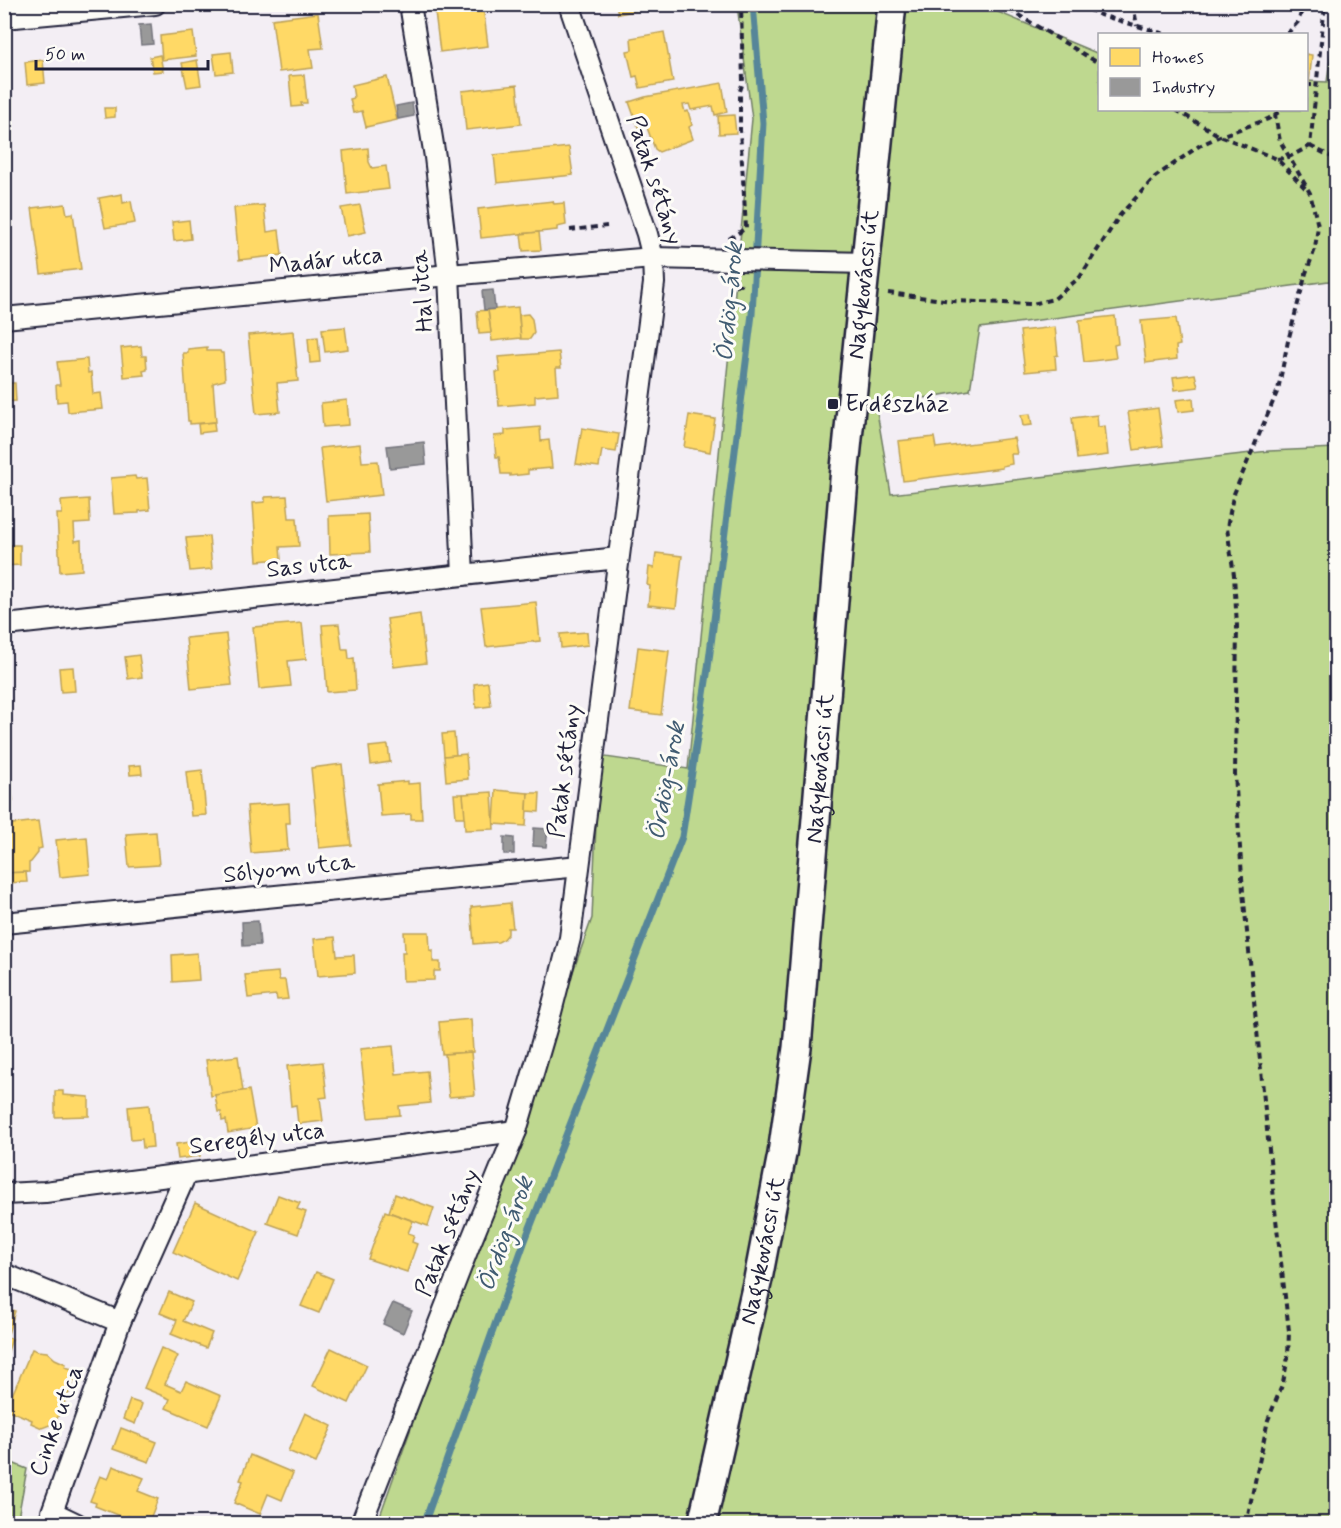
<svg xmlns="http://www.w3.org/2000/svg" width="1341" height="1528" viewBox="0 0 1341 1528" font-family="Mynerve,sans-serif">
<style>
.green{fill:#bed88f;stroke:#707d65;stroke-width:1.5}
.homes{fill:#ffd966;stroke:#bda259;stroke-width:1.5}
.industry{fill:#999;stroke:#75757d;stroke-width:1.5}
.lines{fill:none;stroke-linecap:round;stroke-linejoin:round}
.stream{stroke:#578699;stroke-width:7}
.street-casing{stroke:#22223b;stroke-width:24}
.secondary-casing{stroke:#22223b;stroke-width:32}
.path{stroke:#22223b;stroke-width:4;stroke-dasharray:6 4.5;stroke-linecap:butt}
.street{stroke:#fdfcf7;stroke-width:20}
.secondary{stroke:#fdfcf7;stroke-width:27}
.poi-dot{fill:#22223b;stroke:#fdfcf7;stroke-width:2}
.labels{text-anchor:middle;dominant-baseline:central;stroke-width:6;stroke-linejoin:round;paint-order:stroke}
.street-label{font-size:24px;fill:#22223b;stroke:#fdfcf7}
.poi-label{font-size:24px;fill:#22223b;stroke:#fdfcf7;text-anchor:start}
.water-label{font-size:26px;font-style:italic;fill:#415c72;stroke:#fdfcf7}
</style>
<rect width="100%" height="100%" fill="#f3eef4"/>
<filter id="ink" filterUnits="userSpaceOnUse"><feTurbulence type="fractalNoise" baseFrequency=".0167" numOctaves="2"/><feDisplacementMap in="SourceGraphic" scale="12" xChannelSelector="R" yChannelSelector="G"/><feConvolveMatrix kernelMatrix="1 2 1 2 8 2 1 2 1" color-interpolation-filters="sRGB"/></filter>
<g filter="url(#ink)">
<!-- green -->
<g class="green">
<path d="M737,5H981L1099,54L1100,110H1306L1307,81L1327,82L1336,12V280L980,328L970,390L876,406L891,494L1269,451L1336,448V1523L377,1524L592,918L599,756L688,769L752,119Z"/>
<path d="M5,1460L27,1469L17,1523H5Z"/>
</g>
<!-- homes -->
<g class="homes">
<path d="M616,4H669L618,14Z"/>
<path d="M483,6L488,46L440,52L435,12Z"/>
<path d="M318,13L323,48L310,49L313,68L279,72L272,19Z"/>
<path d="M193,32L196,56L162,60L160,36Z"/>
<path d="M664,32L673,82L640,88L637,76L633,77L627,51L632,50L631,38Z"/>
<path d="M231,52L233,72L216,74L213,54Z"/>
<path d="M1306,54L1312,55L1309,83H1306Z"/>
<path d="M160,55L163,71L153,72L150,57Z"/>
<path d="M43,60L45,83L27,85L25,62Z"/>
<path d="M197,60L201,85L187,87L182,63Z"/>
<path d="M304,75L307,103H301L302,106L292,107L289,76Z"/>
<path d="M387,77L397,120L366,127L362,111L353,113L350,99L354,98L352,85Z"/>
<path d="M722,83L727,112L715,115L713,106L691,110L689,104L683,105L685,112L688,111L692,125L689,127L693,139L659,152L655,149L646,125L638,127L629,102L645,97Z"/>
<path d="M517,85L521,124L466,130L462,91Z"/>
<path d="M104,108H115V117L105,118Z"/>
<path d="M734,115L736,133L719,134L718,116Z"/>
<path d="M569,147L573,175L497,183L494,155Z"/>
<path d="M368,148L369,162L372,168L386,166L389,189L347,194L343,151Z"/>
<path d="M122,194L123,203L131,201L135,223L105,228L99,198Z"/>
<path d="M553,201L554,204L564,203L566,225L557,227V230L481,238L478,209Z"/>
<path d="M65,204L67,214L73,213L81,269L41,274L32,208Z"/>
<path d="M264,205L267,232L279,230L282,255L239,260L234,208Z"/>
<path d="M360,205L366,232L347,236L341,208Z"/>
<path d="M189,220L191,239L174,241L172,222Z"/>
<path d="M539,232L541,250L523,251L521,234Z"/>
<path d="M518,307L521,338L492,341L488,310Z"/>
<path d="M488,310L491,333L479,334L477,311Z"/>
<path d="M528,314L532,319L534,333L530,339H521L519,315Z"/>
<path d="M1115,316L1118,344L1114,345L1116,358L1084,362L1079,320Z"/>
<path d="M1176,318L1180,345L1176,346L1177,359L1146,363L1141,321Z"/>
<path d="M345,327L348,349L325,352L322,329Z"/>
<path d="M1055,327L1058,355L1055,356L1056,369L1025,372L1020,331Z"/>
<path d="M293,331L298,381L277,383L280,412L256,414L248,335Z"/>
<path d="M318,337L320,362L310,363L308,338Z"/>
<path d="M141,346L142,356H146L147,370L143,371L144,375L124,377L121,348Z"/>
<path d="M207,347V351H220L221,353H223L225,380L213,383L216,422L190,424V421H188L183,353H188V349Z"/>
<path d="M559,352L561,368H556L558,394L535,396V403L499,406L496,372H500L498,357Z"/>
<path d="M87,359L88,373L91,372L93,394L101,393L103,409L68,412L67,401L57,402L56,385H60L57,362Z"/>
<path d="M1195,374L1198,387L1175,390L1173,377Z"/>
<path d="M4,383H15L16,401L4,402Z"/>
<path d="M1193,398L1194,410L1178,412L1176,400Z"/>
<path d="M347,400L349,425L323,427L321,403Z"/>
<path d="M1158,408L1163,446L1134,450L1128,412Z"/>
<path d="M1030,414L1032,425L1023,426L1021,415Z"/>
<path d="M689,415L715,419L710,452L684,447Z"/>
<path d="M1097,415L1098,427L1105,426L1108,455L1077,459L1072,418Z"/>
<path d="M214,422L215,431L199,433L198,424Z"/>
<path d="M540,427L541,441L549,440L552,468L528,470V474L510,476V474H501L499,457H496L494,436L505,435V430Z"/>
<path d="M582,428L619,434L616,452L602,450L599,467L576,464Z"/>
<path d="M934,437L936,448L1014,438L1017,454H1011L1012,464L1002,466V468L903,481L898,441Z"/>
<path d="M360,444L362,462L378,461L382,495L326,501L320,448Z"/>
<path d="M135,476L136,479L147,478L150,510L139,511V513L114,514L111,478Z"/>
<path d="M287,496L289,518H297L299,546L280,547L281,559L257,561L253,503L265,502V497Z"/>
<path d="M89,499L90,523L74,524L75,541L81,540L82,570L60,572L57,514H62L61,501Z"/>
<path d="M368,514L370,552L330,554L329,516Z"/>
<path d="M4,520H7V545H20V565L4,566Z"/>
<path d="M209,536L212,569L190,571L186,538Z"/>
<path d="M656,553L682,556L676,608L648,605L650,586L647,585L649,567L654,568Z"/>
<path d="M536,602L540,641L486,647L481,607Z"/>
<path d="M420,614L426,663L394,667L387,619Z"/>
<path d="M302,623L306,659L288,661L291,686L259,689L253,627Z"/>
<path d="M339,624L342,649H348L349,659L354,658L356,690L327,692L322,625Z"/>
<path d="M587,632L588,645L561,648L560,634Z"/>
<path d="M226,634L232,685L191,689L186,638Z"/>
<path d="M638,647L669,651L661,715L630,711Z"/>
<path d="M139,655L142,677L128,679L125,657Z"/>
<path d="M73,667L75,691L61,692L59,668Z"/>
<path d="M488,682L491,706L476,708L474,684Z"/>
<path d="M454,733L456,755L444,756L442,734Z"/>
<path d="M388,745L390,762L371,765L369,747Z"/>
<path d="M466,754L468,779L446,781L444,756Z"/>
<path d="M342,764L351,845L319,848L311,768Z"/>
<path d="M141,765L142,774L130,775L129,766Z"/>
<path d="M202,770L206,815L191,816L186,772Z"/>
<path d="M408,781V784L420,783L422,819H411V814L381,816L378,784Z"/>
<path d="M11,784L13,801L4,802V785Z"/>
<path d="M496,790L528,793L526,826L494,824Z"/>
<path d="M492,792L494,829L465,830L463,794Z"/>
<path d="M528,793H540L539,812L527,811Z"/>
<path d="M454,794H463L465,817H456Z"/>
<path d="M289,803L290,823H286L288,850L251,853L247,806Z"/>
<path d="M38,821L42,848L38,849V853L31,862L29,863V872L4,873V825Z"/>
<path d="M156,832L159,865L129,867L126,834Z"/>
<path d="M87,837L90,874L60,877L56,840Z"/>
<path d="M26,872L27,882L4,883V873Z"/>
<path d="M510,903L513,928H508V934L504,939L498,942L474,944L471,907Z"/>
<path d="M404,932H429L430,951L433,950V962H440V971H434V980L403,981L402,952H405Z"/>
<path d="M335,937L337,956L354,955L355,973L318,976L314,939Z"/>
<path d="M197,953L199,980L173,982L172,955Z"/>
<path d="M278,972L279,980H285L288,999L277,1000L276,995L248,998L245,975Z"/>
<path d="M471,1019L473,1052L442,1054L439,1022Z"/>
<path d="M393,1046L396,1074L427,1071L430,1103L399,1106L400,1115L368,1118L360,1049Z"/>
<path d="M471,1052L475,1095L449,1097L445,1054Z"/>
<path d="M238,1056L243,1091L211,1096L206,1060Z"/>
<path d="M323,1062L327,1097L320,1098L323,1121L298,1124L296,1105L291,1106L287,1066Z"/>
<path d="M249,1090L256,1128L228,1133L226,1120L222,1121L221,1112H218L215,1095Z"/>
<path d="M55,1091H63V1095L89,1097V1116L55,1117Z"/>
<path d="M149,1105L153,1147L143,1148L142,1139L131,1140L128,1107Z"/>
<path d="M198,1141L200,1156L178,1159L176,1144Z"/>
<path d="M395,1194L434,1208L428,1226L389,1212Z"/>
<path d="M278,1195L300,1203L297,1209L306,1212L298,1234L267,1223Z"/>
<path d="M195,1203L259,1232L237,1281L173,1252Z"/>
<path d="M385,1211L413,1221L408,1233L414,1235L412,1242L417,1244L407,1272L368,1259Z"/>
<path d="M316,1272L333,1279L319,1313L301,1306Z"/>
<path d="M169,1292L192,1302L183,1321L212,1333L206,1348L171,1334L177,1320L160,1313Z"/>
<path d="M4,1308L15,1311L7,1337L12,1339L4,1363Z"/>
<path d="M161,1348L178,1356L165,1384L181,1391L186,1381L221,1396L208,1426L166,1408L170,1399L144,1388Z"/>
<path d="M331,1348L367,1365L349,1403L313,1386Z"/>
<path d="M32,1349L38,1351L47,1352L55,1359L66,1364L65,1367L79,1371L55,1423L42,1428L31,1423L32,1420L6,1409Z"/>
<path d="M130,1400L142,1404L135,1424L123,1419Z"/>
<path d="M305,1413L332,1426L316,1463L288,1451Z"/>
<path d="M121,1428L157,1442L149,1462L113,1449Z"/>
<path d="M250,1455L293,1473L282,1500L268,1494L260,1514L234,1503L243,1481L240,1480Z"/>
<path d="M113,1466L144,1478L138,1491L158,1499L148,1524L128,1516L127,1519L95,1506L96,1503L90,1501L100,1476L108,1479Z"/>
</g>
<!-- industry -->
<g class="industry">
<path d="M151,24L153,44L141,45L139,25Z"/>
<path d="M412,103L414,116L398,119L396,106Z"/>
<path d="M493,290L495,309L484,310L482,291Z"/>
<path d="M424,442L426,464L390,468L387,446Z"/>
<path d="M534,828L548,829L546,847L533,846Z"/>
<path d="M504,837L514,838V854H504Z"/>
<path d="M258,921L260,945L243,946L242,922Z"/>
<path d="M393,1303L412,1311L403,1333L383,1324Z"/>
</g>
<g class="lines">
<!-- stream -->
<path class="stream" d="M424,1524L524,1243L682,837L708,668L752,314L763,123L753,4"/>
<!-- street casing -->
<g class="street-casing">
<g id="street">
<path d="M410,4L435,157L449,275L463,575"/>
<path d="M4,18L155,4"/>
<path d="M4,318L449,275L653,258L867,263"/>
<path d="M4,623L15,624L618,558"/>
<path d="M4,923L579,866"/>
<path d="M4,1194L45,1192L516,1131"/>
<path d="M4,1274L120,1322"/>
<path d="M77,1524L52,1512L120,1322L186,1174"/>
<path d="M361,1524L469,1246L516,1131L551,1012L570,938L654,283L653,258L647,234L569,4"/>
</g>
</g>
<!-- secondary casing -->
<g class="secondary-casing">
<g id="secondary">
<path id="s1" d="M702,1524L758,1279L782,1154L797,1048L845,468L892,4"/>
</g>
</g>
<!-- path -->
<g class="path">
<path d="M1000,4L1100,64"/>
<path d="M1079,4L1100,15L1165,34"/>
<path d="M1113,4L1120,8L1127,4"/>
<path d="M1133,4L1137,26"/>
<path d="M1287,34L1298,22L1304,4"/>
<path d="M1306,85H1316"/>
<path d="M1176,110L1220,136L1277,159L1307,190"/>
<path d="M1310,146L1336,159"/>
<path d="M1277,159L1289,157L1310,146L1325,4"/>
<path d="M570,230L607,226"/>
<path d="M729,239L746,228L740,130V91L743,82L741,4"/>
<path d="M732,278L731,284L741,285V281"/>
<path d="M888,293L952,301L1032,304L1054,299L1080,277L1120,215L1155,177L1199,146L1220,136L1268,119L1282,110"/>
<path d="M1246,1524L1268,1420L1283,1383L1288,1357L1289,1331L1276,1219L1243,892L1235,774L1237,626L1234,575L1227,528L1233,496L1278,390L1288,341L1306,273L1315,249L1318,226L1310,193L1280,141L1275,115"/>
</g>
<!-- street -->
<use href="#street" class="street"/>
<!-- secondary -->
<use href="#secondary" class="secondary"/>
</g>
</g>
<!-- markers -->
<rect class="poi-dot" x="827" y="398" width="12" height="12" rx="3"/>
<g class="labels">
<!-- street labels -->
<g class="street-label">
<text transform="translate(654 180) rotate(72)">Patak sétány</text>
<text transform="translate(326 261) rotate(-6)">Madár utca</text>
<text stroke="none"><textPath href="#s1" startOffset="1252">Nagykovácsi út</textPath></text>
<text transform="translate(423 291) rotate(-94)">Hal utca</text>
<text transform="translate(309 566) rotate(-6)">Sas utca</text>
<text stroke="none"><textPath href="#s1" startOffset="766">Nagykovácsi út</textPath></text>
<text transform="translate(565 771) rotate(-83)">Patak sétány</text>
<text transform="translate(289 869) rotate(-6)">Sólyom utca</text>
<text transform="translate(257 1139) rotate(-7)">Seregély utca</text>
<text transform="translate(448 1233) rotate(-68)">Patak sétány</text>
<text stroke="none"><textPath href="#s1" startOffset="280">Nagykovácsi út</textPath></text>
<text transform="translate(57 1421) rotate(-70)">Cinke utca</text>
</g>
<!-- poi labels -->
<g class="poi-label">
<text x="845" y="404">Erdészház</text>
</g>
<!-- water labels -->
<g class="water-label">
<text transform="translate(730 302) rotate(-85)">Ördög-árok</text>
<text transform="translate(667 781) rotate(-80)">Ördög-árok</text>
<text transform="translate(506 1234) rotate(-70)">Ördög-árok</text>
</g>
</g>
<!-- margin -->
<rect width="1341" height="1528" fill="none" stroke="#fdfcf7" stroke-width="24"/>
<rect x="12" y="12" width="1317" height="1504" fill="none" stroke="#22223b" stroke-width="2" filter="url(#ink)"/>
<!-- legend -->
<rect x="1098" y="33" width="210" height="78" fill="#fdfcf7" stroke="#a5a5ac" stroke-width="1.5"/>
<rect x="1110" y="48" width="30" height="18" fill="#ffd966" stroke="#a5a5ac" stroke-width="1.5"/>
<text x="1152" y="63" font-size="18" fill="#22223b">Homes</text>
<rect x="1110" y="78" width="30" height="18" fill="#999999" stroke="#a5a5ac" stroke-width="1.5"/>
<text x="1152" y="93" font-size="18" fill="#22223b">Industry</text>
<!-- scale -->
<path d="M36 60v9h172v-9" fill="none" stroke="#22223b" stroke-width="3"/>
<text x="45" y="60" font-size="18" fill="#22223b" stroke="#fdfcf7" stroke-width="4.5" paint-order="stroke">50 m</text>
</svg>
